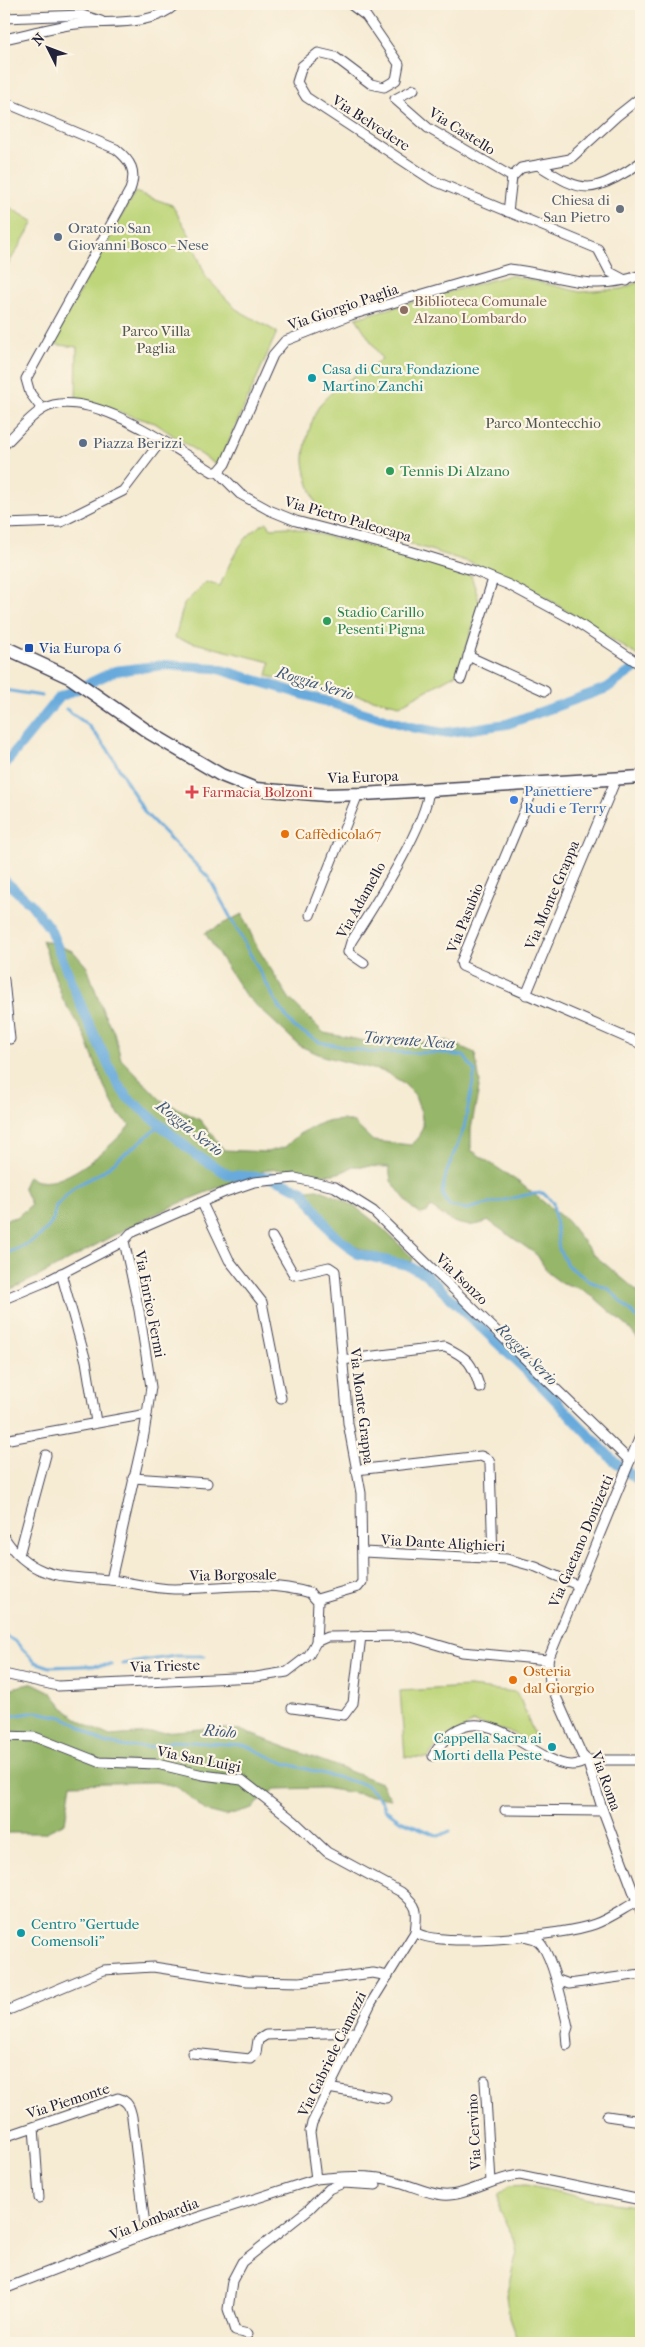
<svg xmlns="http://www.w3.org/2000/svg" width="645" height="2347" viewBox="0 0 645 2347" font-family="'IM FELL French Canon',serif">
<style>
.green{fill:#bed579;stroke:#707c5a}
.forest{fill:#96b669;stroke:#5c6c52}
.lines{fill:none;stroke-linecap:round;stroke-linejoin:round}
.stream{stroke:#68aadc;stroke-width:3}
.canal{stroke:#68aadc;stroke-width:10}
.street-casing{stroke:#424052;stroke-width:11}
.secondary-casing{stroke:#424052;stroke-width:15}
.street{stroke:#fff;stroke-width:9}
.secondary{stroke:#fff;stroke-width:12}
.worship-dot{fill:#6b7280;stroke:#fcf5e5;stroke-width:2}
.service-dot{fill:#5c6f8a;stroke:#fcf5e5;stroke-width:2}
.education-dot{fill:#8d6e63;stroke:#fcf5e5;stroke-width:2}
.culture-dot{fill:#0f9aa8;stroke:#fcf5e5;stroke-width:2}
.leisure-dot{fill:#2e9e5b;stroke:#fcf5e5;stroke-width:2}
.transit-dot{fill:#1a4fb4;stroke:#fcf5e5;stroke-width:2}
.health-dot{fill:#e0444e;stroke:#fcf5e5;stroke-width:2}
.shop-dot{fill:#3f7fe0;stroke:#fcf5e5;stroke-width:2}
.food-dot{fill:#e8710a;stroke:#fcf5e5;stroke-width:2}
.labels{text-anchor:middle;dominant-baseline:central;stroke-width:4.5;stroke-linejoin:round;paint-order:stroke}
.street-label{font-size:15px;fill:#22223b;stroke:#fcf5e5}
.worship-label{font-size:15px;fill:#5b616d;stroke:#fcf5e5;text-anchor:end}
.service-label{font-size:15px;fill:#4e5e75;stroke:#fcf5e5;text-anchor:start}
.education-label{font-size:15px;fill:#785e54;stroke:#fcf5e5;text-anchor:start}
.park-label{font-size:15px;fill:#51584e;stroke:#fcf5e5}
.culture-label{font-size:15px;fill:#0d838f;stroke:#fcf5e5;text-anchor:start}
.leisure-label{font-size:15px;fill:#27864d;stroke:#fcf5e5;text-anchor:start}
.transit-label{font-size:15px;fill:#164399;stroke:#fcf5e5;text-anchor:start}
.shop-label{font-size:15px;fill:#366cbe;stroke:#fcf5e5;text-anchor:start}
.health-label{font-size:15px;fill:#be3a42;stroke:#fcf5e5;text-anchor:start}
.food-label{font-size:15px;fill:#c56008;stroke:#fcf5e5;text-anchor:start}
.water-label{font-size:16px;font-style:italic;fill:#3e587b;stroke:#fcf5e5}
</style>
<rect width="100%" height="100%" fill="#fcf5e5"/>
<filter id="ink" filterUnits="userSpaceOnUse"><feTurbulence type="fractalNoise" baseFrequency=".02" numOctaves="2"/><feDisplacementMap in="SourceGraphic" scale="10" xChannelSelector="R" yChannelSelector="G"/><feConvolveMatrix kernelMatrix="1 2 1 2 8 2 1 2 1" color-interpolation-filters="sRGB"/></filter>
<filter id="wash" filterUnits="userSpaceOnUse"><feTurbulence type="fractalNoise" baseFrequency=".0096" numOctaves="4" result="noise"/><feDisplacementMap in="SourceGraphic" scale="20" xChannelSelector="R" yChannelSelector="G"/><feGaussianBlur stdDeviation="1.12" result="paint"/><feColorMatrix in="noise" values="0 0 0 0 0 0 0 0 0 0 0 0 0 0 0 0 0 1.4 0 .05"/><feComposite in="paint" operator="in"/></filter>
<g filter="url(#wash)">
<rect width="100%" height="100%" fill="#f6ebd3"/>
<!-- green -->
<g class="green">
<path d="M135,192L172,205L189,234L206,277L236,309L277,332L218,466L155,423L76,399L77,347L51,344Z"/>
<path d="M4,204L34,222L4,271Z"/>
<path d="M510,275L580,292L621,289L641,281L640,657L546,598L491,569L321,516C314,500 306,480 304,462C303,447 313,411 323,401C339,383 362,372 382,359L356,318Z"/>
<path d="M267,522L270,528L289,527L420,559L471,575L480,604L458,673L400,705L267,676L270,662L175,638L184,604L206,582L220,586C231,560 241,535 267,522Z"/>
<path d="M469,1687L516,1692L521,1701L536,1739L531,1743L512,1733L473,1722L433,1750L428,1758L405,1757L400,1691Z"/>
<path d="M526,2185L599,2201L641,2207V2343H518L509,2318L506,2295L517,2252L514,2238L499,2211V2194L509,2186Z"/>
</g>
<!-- forest -->
<g class="forest">
<path d="M242,914L257,947L289,998L324,1033L381,1044L448,1041L475,1053L480,1083L471,1129V1150L520,1183L567,1221L593,1254L641,1294V1343L628,1327L596,1299L583,1290L560,1282L548,1273L537,1255L489,1221C463,1231 452,1222 431,1207L428,1212L421,1214L412,1208L391,1181L389,1167L353,1166C328,1185 298,1166 269,1170C264,1170 259,1173 255,1174C216,1188 175,1204 139,1222C93,1245 51,1273 4,1292V1220L17,1217L31,1205L23,1187L28,1176C31,1178 35,1181 39,1181C67,1187 113,1145 130,1125L118,1114L104,1086L84,1034L63,1000L42,940L73,951L87,967L104,1014L114,1032L121,1059L161,1100L200,1120L224,1150L267,1152L285,1147L299,1134L323,1122L343,1120L354,1123L373,1141L411,1145L417,1140L423,1126L421,1112L414,1094L402,1082L385,1072L323,1056L300,1046L245,995L205,933Z"/>
<path d="M317,1189C358,1202 382,1228 413,1258L412,1262C399,1259 370,1254 359,1248C337,1237 318,1212 308,1190Z"/>
<path d="M33,1683L51,1692L67,1711L88,1726L110,1736L214,1728L240,1730L381,1783L391,1799L324,1788L275,1789L252,1808L225,1816L206,1811L176,1786L155,1782L71,1784L65,1823L44,1833H4V1690Z"/>
</g>
<g class="lines">
<!-- stream -->
<g class="stream">
<path d="M4,690L42,696"/>
<path d="M66,709L88,725L107,748L145,813L209,878L279,1007L294,1027L319,1042L368,1052L443,1053L464,1056L475,1072L464,1128L446,1174L442,1193L449,1206L467,1209L530,1194L543,1193L553,1203L559,1249L567,1265L589,1281L609,1289L641,1322"/>
<path d="M4,1254C25,1247 56,1232 55,1207L74,1187L102,1172L161,1125"/>
<path d="M4,1635L16,1642L35,1662L50,1667L112,1665"/>
<path d="M123,1664L176,1656H205"/>
<path d="M4,1717L37,1712L62,1717L75,1723L102,1742L127,1747H150L173,1741L244,1745L284,1763L366,1785L382,1801L386,1810L400,1820L439,1836L450,1831"/>
</g>
<!-- canal -->
<g class="canal">
<path d="M4,765L60,697L115,671L164,665L215,668L411,727L443,733L507,724L607,688L641,664"/>
<path d="M4,880L31,904L50,929L85,1015L116,1081L127,1097L196,1155L229,1175L274,1178L303,1191L331,1232L358,1254L406,1265L424,1273L538,1382L612,1459L641,1483"/>
</g>
</g>
</g>
<g filter="url(#ink)">
<g class="lines">
<!-- street casing -->
<g class="street-casing">
<g id="street">
<path d="M350,4L366,16L399,64L396,80L384,87L371,84L335,57L318,53L302,66L297,82L306,97L432,180L598,249L610,272L627,281"/>
<path d="M4,18L82,15L101,21"/>
<path d="M4,39C28,34 52,27 76,24C107,20 151,28 176,4"/>
<path d="M414,89L395,99L428,128L512,177"/>
<path d="M4,102L116,149C131,161 137,171 130,190L26,379L30,393L42,409"/>
<path d="M538,165C552,173 570,187 588,187C603,187 629,171 641,162"/>
<path d="M508,212L512,177L521,168L570,159L617,116L641,97"/>
<path d="M4,445C16,434 29,417 43,409C87,384 175,449 213,472H218L240,494L269,510L296,521L410,551L475,571L509,585L572,619L641,665"/>
<path d="M218,472L225,464L273,355L285,341L351,315L509,269C558,274 591,294 641,275"/>
<path d="M4,524L61,522L123,491L161,441"/>
<path d="M468,656L545,691"/>
<path d="M461,679L493,579"/>
<path d="M536,783L461,962L462,966L641,1044"/>
<path d="M310,915L358,794"/>
<path d="M364,963L348,952L351,942C372,909 427,825 429,789"/>
<path d="M4,980L10,1039"/>
<path d="M526,995L616,779"/>
<path d="M202,1203L229,1260L262,1302L281,1398"/>
<path d="M272,1237L294,1275L329,1267L335,1271L348,1423L361,1493L362,1582L358,1587L317,1599"/>
<path d="M61,1273L86,1361L96,1422"/>
<path d="M4,1299L45,1282L124,1241L131,1233L225,1192L254,1182L295,1178L335,1187L373,1211L630,1461"/>
<path d="M342,1360L445,1347C469,1358 472,1363 480,1388"/>
<path d="M641,1434L548,1660L550,1683L582,1755L587,1760L603,1811L641,1912"/>
<path d="M4,1440L147,1414"/>
<path d="M356,1470L481,1456L489,1460L490,1464L493,1558"/>
<path d="M133,1478L207,1483"/>
<path d="M4,1537C31,1580 65,1576 110,1580C131,1582 153,1589 174,1589C219,1589 265,1579 310,1593L318,1602L316,1642L309,1655L287,1672L256,1677L58,1686L4,1674"/>
<path d="M363,1552L507,1559L536,1567L577,1585"/>
<path d="M19,1555L46,1455"/>
<path d="M111,1580L144,1434L151,1387L139,1310L124,1241"/>
<path d="M316,1642L327,1637L408,1636L462,1652L548,1660"/>
<path d="M292,1708L344,1715L353,1703L361,1636"/>
<path d="M4,1736L35,1737L99,1762L157,1764L203,1775L242,1780L294,1821L327,1852L401,1892C418,1906 418,1910 415,1932"/>
<path d="M433,1756C482,1671 546,1790 587,1760"/>
<path d="M587,1760H641"/>
<path d="M505,1810L603,1811"/>
<path d="M527,1937C531,1938 535,1938 538,1941C552,1952 564,2009 568,2027L566,2033L567,2045"/>
<path d="M558,1980L569,1984L641,1974"/>
<path d="M4,2012L103,1970L153,1967L247,1981L300,1982L373,1973L388,1976"/>
<path d="M192,2053L250,2059L256,2053L258,2040L266,2035L355,2032"/>
<path d="M485,2081L491,2182"/>
<path d="M328,2088L386,2098"/>
<path d="M607,2116L641,2121"/>
<path d="M34,2127L39,2198"/>
<path d="M4,2137L118,2098C128,2101 130,2107 132,2117L146,2234"/>
<path d="M316,2179L310,2132L312,2123L371,2003L415,1932C439,1949 566,1935 595,1924C609,1919 623,1909 636,1902"/>
<path d="M4,2289L146,2234L316,2179C341,2176 370,2174 395,2181C411,2185 428,2194 443,2195C465,2197 495,2177 520,2175L641,2200"/>
<path d="M248,2334L235,2331L228,2309L232,2281L242,2262L309,2209L329,2189L343,2183L376,2185"/>
</g>
</g>
<!-- secondary casing -->
<g class="secondary-casing">
<path id="secondary" d="M4,647L71,678L150,733L221,775L256,789L326,795L363,794L641,777"/>
</g>
<!-- street -->
<use href="#street" class="street"/>
<!-- secondary -->
<use href="#secondary" class="secondary"/>
</g>
</g>
<!-- markers -->
<circle class="worship-dot" cx="620" cy="209" r="5"/>
<g class="service-dot">
<circle cx="58" cy="237" r="5"/>
<circle cx="83" cy="443" r="5"/>
</g>
<circle class="education-dot" cx="404" cy="310" r="5"/>
<g class="culture-dot">
<circle cx="312" cy="378" r="5"/>
<circle cx="552" cy="1747" r="5"/>
<circle cx="21" cy="1933" r="5"/>
</g>
<g class="leisure-dot">
<circle cx="390" cy="471" r="5"/>
<circle cx="327" cy="621" r="5"/>
</g>
<rect class="transit-dot" x="24" y="643" width="10" height="10" rx="2.5"/>
<path class="health-dot" d="M189.5 784.5h5v5h5v5h-5v5h-5v-5h-5v-5h5z"/>
<circle class="shop-dot" cx="514" cy="800" r="5"/>
<g class="food-dot">
<circle cx="285" cy="834" r="5"/>
<circle cx="513" cy="1680" r="5"/>
</g>
<g class="labels">
<!-- street labels -->
<g class="street-label">
<text transform="translate(371 123) rotate(33)">Via Belvedere</text>
<text transform="translate(462 131) rotate(32)">Via Castello</text>
<text transform="translate(343 307) rotate(-19)">Via Giorgio Paglia</text>
<text transform="translate(348 519) rotate(16)">Via Pietro Paleocapa</text>
<text transform="translate(363 777) rotate(-2)">Via Europa</text>
<text transform="translate(552 895) rotate(-67)">Via Monte Grappa</text>
<text transform="translate(361 900) rotate(-61)">Via Adamello</text>
<text transform="translate(465 918) rotate(-68)">Via Pasubio</text>
<text transform="translate(462 1279) rotate(44)">Via Isonzo</text>
<text transform="translate(150 1304) rotate(79)">Via Enrico Fermi</text>
<text transform="translate(362 1406) rotate(83)">Via Monte Grappa</text>
<text transform="translate(581 1541) rotate(-67)">Via Gaetano Donizetti</text>
<text transform="translate(443 1543) rotate(3)">Via Dante Alighieri</text>
<text transform="translate(233 1575) rotate(-1)">Via Borgosale</text>
<text transform="translate(165 1666) rotate(-2)">Via Trieste</text>
<text transform="translate(199 1759) rotate(11)">Via San Luigi</text>
<text transform="translate(606 1781) rotate(70)">Via Roma</text>
<text transform="translate(332 2054) rotate(-64)">Via Gabriele Camozzi</text>
<text transform="translate(68 2101) rotate(-18)">Via Piemonte</text>
<text transform="translate(474 2132) rotate(-93)">Via Cervino</text>
<text transform="translate(154 2219) rotate(-21)">Via Lombardia</text>
</g>
<!-- worship labels -->
<g class="worship-label">
<text x="610" y="200">Chiesa di<tspan x="610" dy="17">San Pietro</tspan></text>
</g>
<!-- service labels -->
<g class="service-label">
<text x="68" y="228">Oratorio San<tspan x="68" dy="17">Giovanni Bosco - Nese</tspan></text>
<text x="93" y="443">Piazza Berizzi</text>
</g>
<!-- education labels -->
<g class="education-label">
<text x="414" y="301">Biblioteca Comunale<tspan x="414" dy="17">Alzano Lombardo</tspan></text>
</g>
<!-- park labels -->
<g class="park-label">
<text x="156" y="331">Parco Villa<tspan x="156" dy="17">Paglia</tspan></text>
<text x="543" y="423">Parco Montecchio</text>
</g>
<!-- culture labels -->
<g class="culture-label">
<text x="322" y="369">Casa di Cura Fondazione<tspan x="322" dy="17">Martino Zanchi</tspan></text>
<text x="542" y="1738" text-anchor="end">Cappella Sacra ai<tspan x="542" dy="17">Morti della Peste</tspan></text>
<text x="31" y="1924">Centro "Gertude<tspan x="31" dy="17">Comensoli"</tspan></text>
</g>
<!-- leisure labels -->
<g class="leisure-label">
<text x="400" y="471">Tennis Di Alzano</text>
<text x="337" y="612">Stadio Carillo<tspan x="337" dy="17">Pesenti Pigna</tspan></text>
</g>
<!-- transit labels -->
<g class="transit-label">
<text x="39" y="648">Via Europa 6</text>
</g>
<!-- shop labels -->
<g class="shop-label">
<text x="524" y="791">Panettiere<tspan x="524" dy="17">Rudi e Terry</tspan></text>
</g>
<!-- health labels -->
<g class="health-label">
<text x="202" y="792">Farmacia Bolzoni</text>
</g>
<!-- food labels -->
<g class="food-label">
<text x="295" y="834">Caffèdicola67</text>
<text x="523" y="1671">Osteria<tspan x="523" dy="17">dal Giorgio</tspan></text>
</g>
<!-- water labels -->
<g class="water-label">
<text transform="translate(315 683) rotate(17)">Roggia Serio</text>
<text transform="translate(409 1040) rotate(4)">Torrente Nesa</text>
<text transform="translate(190 1128) rotate(38)">Roggia Serio</text>
<text transform="translate(527 1354) rotate(45)">Roggia Serio</text>
<text transform="translate(220 1731) rotate(4)">Riolo</text>
</g>
</g>
<!-- margin -->
<rect width="645" height="2347" fill="none" stroke="#fcf5e5" stroke-width="20"/>
<!-- north arrow -->
<g transform="translate(48 48) rotate(312)" stroke="#fcf5e5" stroke-width="4" paint-order="stroke">
<path d="M0-4L9 19L0 12L-9 19Z" fill="#22223b"/>
<text y="-8" font-size="14" font-weight="bold" text-anchor="middle" fill="#22223b">N</text>
</g>
</svg>
